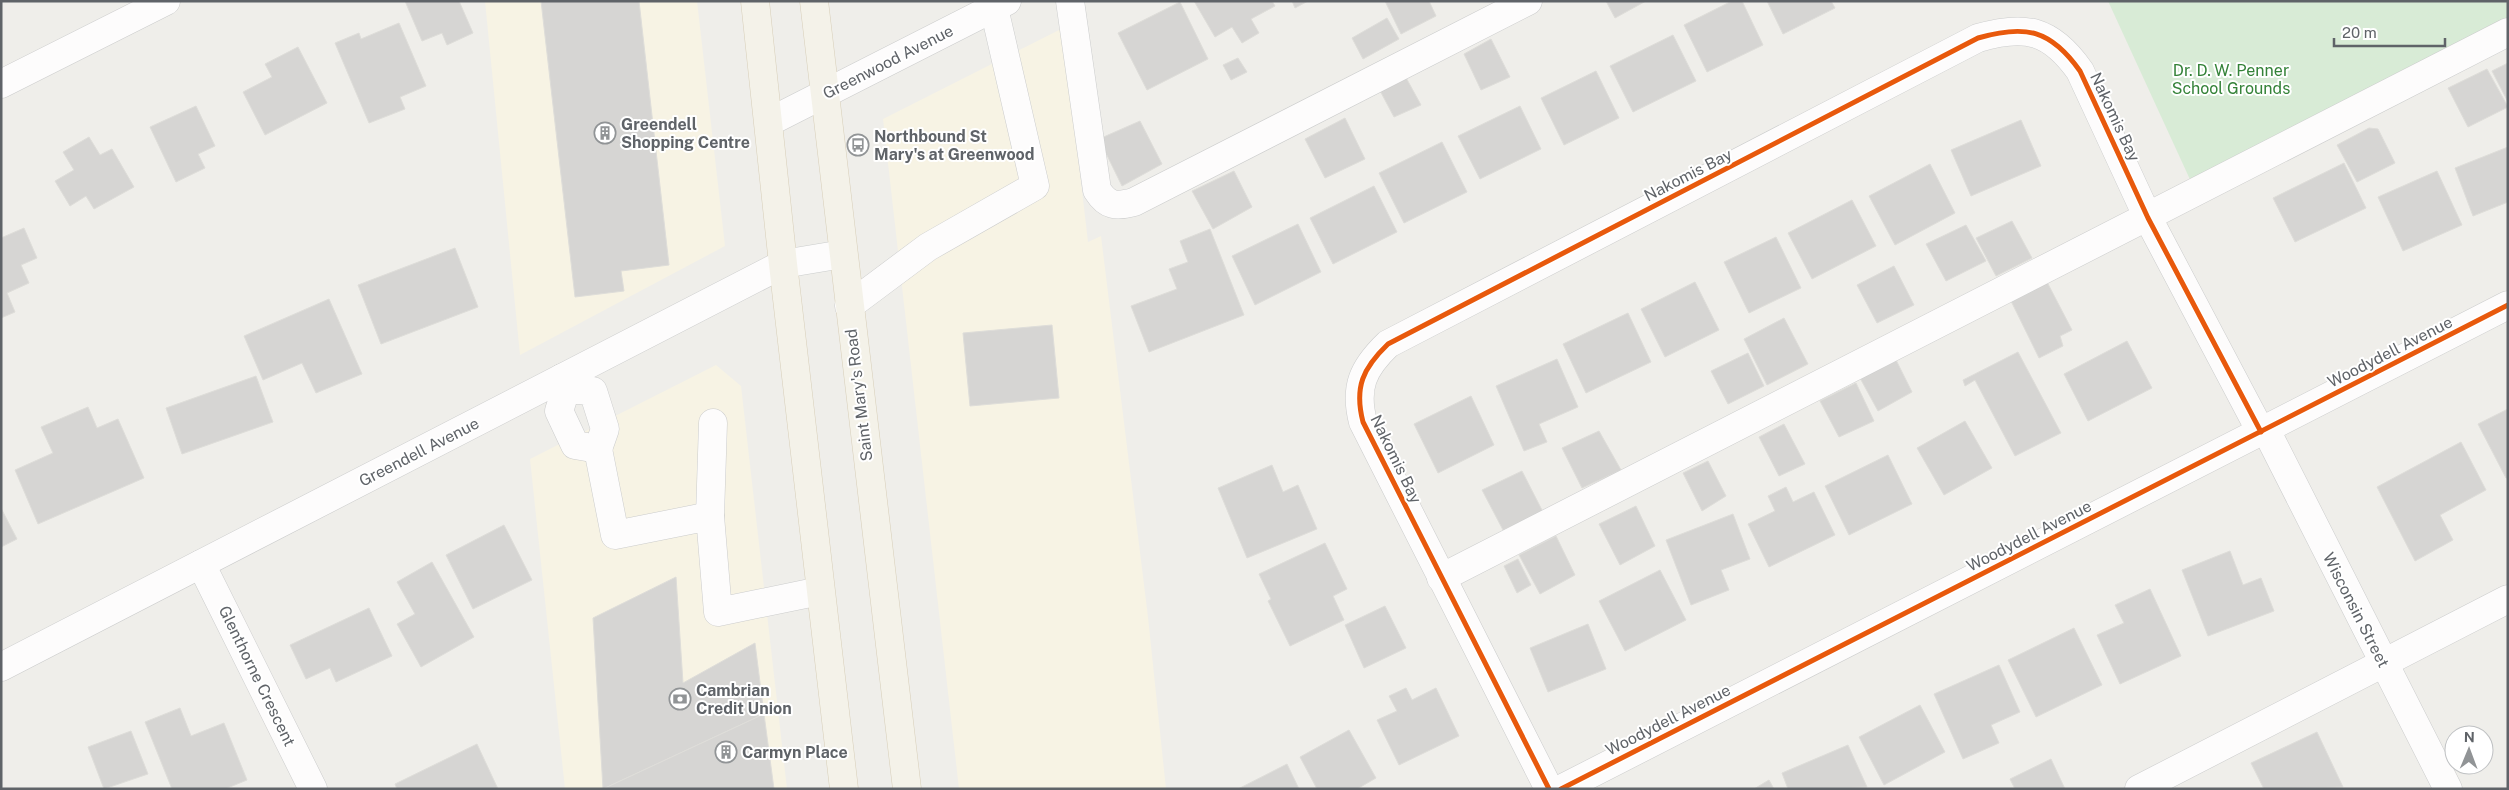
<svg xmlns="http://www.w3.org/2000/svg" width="2509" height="790" viewBox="0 0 2509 790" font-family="'Public Sans',sans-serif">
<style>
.commercial{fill:#f7f3e4}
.green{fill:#d8ebd6}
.building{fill:#d6d5d3;stroke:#deddd9}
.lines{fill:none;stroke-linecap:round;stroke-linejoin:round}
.minor-casing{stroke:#cbcccc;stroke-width:29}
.major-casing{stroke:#d7ceb8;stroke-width:29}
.minor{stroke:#fdfcfc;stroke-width:28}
.major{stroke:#f4f2e9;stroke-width:28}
.cycleway-casing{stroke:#fff;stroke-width:8}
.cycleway{stroke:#e8590c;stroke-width:5}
.labels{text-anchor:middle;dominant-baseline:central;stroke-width:4;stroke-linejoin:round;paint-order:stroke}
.street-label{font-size:16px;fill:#5f6368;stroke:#fff}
.park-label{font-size:16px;fill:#348238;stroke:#fff}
.poi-label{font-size:16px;font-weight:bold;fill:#5f6368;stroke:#fff;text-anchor:start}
</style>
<rect width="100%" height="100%" fill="#efeeea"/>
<!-- commercial -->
<g class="commercial">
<path d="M485,1H697L725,246L520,355Z"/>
<path d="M1063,28L1088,242L1101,236L1148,617L1166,789H959L883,119Z"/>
<path d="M716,365L741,386L787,789H565L530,459Z"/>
</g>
<!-- green -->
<path class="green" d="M2108,1H2508V25L2193,186Z"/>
<!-- building -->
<g class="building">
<path d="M405,1H459L473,33L447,45L442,33L422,41Z"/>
<path d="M541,1H639L669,265L621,271L624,291L575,297Z"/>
<path d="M1194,1H1272L1275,6L1251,19L1259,33L1242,43L1232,27L1215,37Z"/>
<path d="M1292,1H1308L1295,8Z"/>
<path d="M1385,1H1429L1436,16L1401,34Z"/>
<path d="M1606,1H1646L1615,18Z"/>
<path d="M1732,1H1742L1763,45L1707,72L1684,25Z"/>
<path d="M1767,1H1831L1835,8L1783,34Z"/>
<path d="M1180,2L1208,59L1147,90L1118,33Z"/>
<path d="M1387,18L1399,39L1363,59L1352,38Z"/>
<path d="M399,23L426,86L400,97L405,109L369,123L335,43L359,33L361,39Z"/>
<path d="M1673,35L1696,81L1633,112L1610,66Z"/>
<path d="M1491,39L1510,77L1481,90L1464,54Z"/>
<path d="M298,47L327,103L265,135L243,92L272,77L265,64Z"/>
<path d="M1238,58L1247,72L1231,80L1223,65Z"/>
<path d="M2508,63V102L2492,71Z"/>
<path d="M2487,69L2508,107L2468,127L2448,88Z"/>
<path d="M1596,71L1619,118L1564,145L1541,98Z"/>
<path d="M1404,74L1421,105L1394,117L1377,85Z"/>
<path d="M196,106L215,146L198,154L205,168L176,182L150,127Z"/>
<path d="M1520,106L1541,149L1480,179L1458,136Z"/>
<path d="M1345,118L1365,159L1325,178L1305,139Z"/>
<path d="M2021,120L2041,166L1971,196L1951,150Z"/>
<path d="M1140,121L1162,164L1122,186L1099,139Z"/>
<path d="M2369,128L2378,129L2395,163L2357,182L2337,145Z"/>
<path d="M89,137L100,155L112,149L134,187L94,209L86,196L70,206L55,181L74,170L63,152Z"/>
<path d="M1442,142L1467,192L1404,223L1379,173Z"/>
<path d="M2508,147V202L2473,216L2455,168Z"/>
<path d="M2344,163L2366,208L2295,242L2273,198Z"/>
<path d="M1930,164L1955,213L1895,245L1869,196Z"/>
<path d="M1234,171L1252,207L1213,229L1192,191Z"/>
<path d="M2437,171L2462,225L2403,251L2378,197Z"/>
<path d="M1374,186L1397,232L1333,264L1310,218Z"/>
<path d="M1852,200L1876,246L1812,279L1788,233Z"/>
<path d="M2012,221L2032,258L1996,276L1976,238Z"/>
<path d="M1298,224L1321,272L1255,305L1232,256Z"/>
<path d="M1966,225L1986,261L1946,281L1926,244Z"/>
<path d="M24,228L37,258L21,265L29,283L7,293L15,312L1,318V238Z"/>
<path d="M1210,229L1244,315L1149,352L1131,306L1177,289L1169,269L1188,262L1180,241Z"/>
<path d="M1776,237L1801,288L1749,313L1724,262Z"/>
<path d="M455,248L478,307L381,344L358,285Z"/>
<path d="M1894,266L1914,305L1877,323L1857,285Z"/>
<path d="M1695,282L1719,330L1665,357L1641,309Z"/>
<path d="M2047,282L2072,330L2060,336L2063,346L2039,358L2011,301Z"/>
<path d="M329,299L362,374L316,393L302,363L263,380L244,336Z"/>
<path d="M1628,313L1651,362L1586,393L1563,344Z"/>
<path d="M1784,318L1808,364L1767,385L1744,339Z"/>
<path d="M1052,325L1059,398L970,406L963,333Z"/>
<path d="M2127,341L2152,388L2088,421L2064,374Z"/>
<path d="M2018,352L2061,433L2015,456L1975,380L1965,386L1963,380Z"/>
<path d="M1748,353L1764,386L1728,404L1711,371Z"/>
<path d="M1557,359L1578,407L1539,424L1547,442L1524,451L1496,386Z"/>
<path d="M1896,360L1912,392L1878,411L1860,378Z"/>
<path d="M256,376L273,422L182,454L166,408Z"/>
<path d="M1856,383L1874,421L1839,437L1820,401Z"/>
<path d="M1471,396L1494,445L1438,473L1414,424Z"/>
<path d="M88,407L97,428L118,419L144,478L38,524L15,470L53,453L41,427Z"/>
<path d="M2508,409V478H2506L2478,424Z"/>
<path d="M1965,421L1992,468L1944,495L1917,448Z"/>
<path d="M1784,424L1805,464L1779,476L1759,437Z"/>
<path d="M1599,431L1621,470L1582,488L1562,448Z"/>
<path d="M2461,442L2486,490L2440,515L2453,540L2415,561L2377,487Z"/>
<path d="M1888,455L1912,504L1849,535L1825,486Z"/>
<path d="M1708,461L1726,496L1702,511L1683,473Z"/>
<path d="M1272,465L1283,492L1298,485L1317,529L1247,558L1218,488Z"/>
<path d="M1522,471L1543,512L1503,530L1482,490Z"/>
<path d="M1786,487L1793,502L1814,492L1835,535L1769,567L1748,524L1775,511L1768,496Z"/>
<path d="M1636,506L1655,546L1620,565L1599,524Z"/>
<path d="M1,508L17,539L1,547Z"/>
<path d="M1733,514L1750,559L1721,570L1729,590L1691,605L1666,540Z"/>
<path d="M504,525L532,580L473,609L446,555Z"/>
<path d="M1556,536L1575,575L1540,594L1519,555Z"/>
<path d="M1325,543L1347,589L1333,596L1344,620L1290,646L1268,601L1271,599L1259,574Z"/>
<path d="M2230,551L2243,585L2261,578L2274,611L2208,636L2182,570Z"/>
<path d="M1518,559L1531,585L1517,593L1504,566Z"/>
<path d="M432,562L474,637L421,667L397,624L415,614L397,582Z"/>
<path d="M1660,570L1686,620L1625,651L1599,601Z"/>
<path d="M676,577L683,683L755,643L764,714L603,789L593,618Z"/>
<path d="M2150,589L2181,656L2120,684L2097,635L2124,623L2115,605Z"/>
<path d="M1385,606L1406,648L1364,668L1345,625Z"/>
<path d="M369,608L392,656L336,682L330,668L306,679L290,645Z"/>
<path d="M1588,624L1606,669L1548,692L1530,648Z"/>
<path d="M2074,628L2102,685L2036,717L2008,660Z"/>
<path d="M1999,665L2020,712L1991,725L1999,743L1963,759L1934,694Z"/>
<path d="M1406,688L1412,700L1436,688L1459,736L1399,765L1377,720L1397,711L1389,696Z"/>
<path d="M1920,705L1945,752L1884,785L1859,737Z"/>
<path d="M180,708L191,736L224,723L247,780L225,789H172L145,722Z"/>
<path d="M764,714L774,789H603Z"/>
<path d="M1349,730L1376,778L1357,789H1317L1300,757Z"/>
<path d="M131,731L148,774L104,789L88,747Z"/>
<path d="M2317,732L2343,787L2264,789L2251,763Z"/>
<path d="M477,744L498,789H397L395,784Z"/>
<path d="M1848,745L1867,787L1788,789L1782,773Z"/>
<path d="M2051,759L2065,789H2015L2010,779Z"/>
<path d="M1287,764L1299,789H1238Z"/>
<path d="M1769,780L1774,789H1754Z"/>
</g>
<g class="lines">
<!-- minor casing -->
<g class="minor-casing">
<g id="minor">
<path d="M1070,1L1097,190C1107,206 1116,207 1134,202L1528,1"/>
<path d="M1,84L166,1"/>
<path d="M769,122L1007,1"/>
<path d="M849,306L928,247L1035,186L994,8"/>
<path d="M562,378L566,389L559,411L575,445L598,449L605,429L593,391L566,389"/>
<path d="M2266,430L2448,789"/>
<path d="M598,449L615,535L710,516L718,612L820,591"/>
<path d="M710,516L713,423"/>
<path d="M201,564L313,789"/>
<path d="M1441,578L2508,32"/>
<path d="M1,667L783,264L843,254"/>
<path d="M1549,789L1363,422C1354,387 1363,368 1388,344L1978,38C2026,24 2051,30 2080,71L2148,218L2261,432"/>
<path d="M1561,789L2508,305"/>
<path d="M2139,789L2508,599"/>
</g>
</g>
<!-- major casing -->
<g class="major-casing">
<g id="major">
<path d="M755,1L783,264L844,789"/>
<path d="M814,1L907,789"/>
</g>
</g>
<!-- minor -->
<use href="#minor" class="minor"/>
<!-- major -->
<use href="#major" class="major"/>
<!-- cycleway casing -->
<g class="cycleway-casing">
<g id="cycleway">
<path d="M1549,789L1363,422C1354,387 1363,368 1388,344L1978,38C2026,24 2051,30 2080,71L2148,218L2261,432"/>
<path d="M1561,789L2508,305"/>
</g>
</g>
<!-- cycleway -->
<use href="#cycleway" class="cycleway"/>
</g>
<!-- icons -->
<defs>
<g id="building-ring" transform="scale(1.125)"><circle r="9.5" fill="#fff" stroke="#919496" stroke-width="1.5"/><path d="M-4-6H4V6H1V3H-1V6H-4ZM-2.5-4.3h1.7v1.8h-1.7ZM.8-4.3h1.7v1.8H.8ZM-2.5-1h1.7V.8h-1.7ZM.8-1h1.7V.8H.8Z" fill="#919496"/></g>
<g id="bus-ring" transform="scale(1.125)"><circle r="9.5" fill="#fff" stroke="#919496" stroke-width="1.5"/><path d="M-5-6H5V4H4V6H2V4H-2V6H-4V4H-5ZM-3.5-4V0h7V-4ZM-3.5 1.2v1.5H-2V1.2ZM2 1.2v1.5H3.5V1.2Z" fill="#919496"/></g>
<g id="bank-ring" transform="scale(1.125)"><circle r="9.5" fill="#fff" stroke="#919496" stroke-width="1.5"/><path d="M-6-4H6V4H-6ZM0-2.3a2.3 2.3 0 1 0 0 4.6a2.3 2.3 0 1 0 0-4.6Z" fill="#919496"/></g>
</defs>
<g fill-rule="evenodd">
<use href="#building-ring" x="605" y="133"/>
<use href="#bus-ring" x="858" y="145"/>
<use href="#bank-ring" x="680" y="699"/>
<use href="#building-ring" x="726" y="752"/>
</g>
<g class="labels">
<!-- street labels -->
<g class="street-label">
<text transform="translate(888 62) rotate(-27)">Greenwood Avenue</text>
<text transform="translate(2115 117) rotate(65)">Nakomis Bay</text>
<text transform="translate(1688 175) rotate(-27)">Nakomis Bay</text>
<text transform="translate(2390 352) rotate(-27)">Woodydell Avenue</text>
<text transform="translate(859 395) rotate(-97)">Saint Mary's Road</text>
<text transform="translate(419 452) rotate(-27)">Greendell Avenue</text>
<text transform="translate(1396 459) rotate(64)">Nakomis Bay</text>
<text transform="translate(2029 536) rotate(-27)">Woodydell Avenue</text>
<text transform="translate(2356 610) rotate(63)">Wisconsin Street</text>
<text transform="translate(257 676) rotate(64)">Glenthorne Crescent</text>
<text transform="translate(1668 720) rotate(-27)">Woodydell Avenue</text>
</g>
<!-- park labels -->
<g class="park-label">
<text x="2231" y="70">Dr. D. W. Penner<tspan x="2231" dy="18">School Grounds</tspan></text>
</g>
<!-- poi labels -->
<g class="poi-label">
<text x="621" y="124">Greendell<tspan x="621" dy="18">Shopping Centre</tspan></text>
<text x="874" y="136">Northbound St<tspan x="874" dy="18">Mary's at Greenwood</tspan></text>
<text x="696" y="690">Cambrian<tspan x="696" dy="18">Credit Union</tspan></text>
<text x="742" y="752">Carmyn Place</text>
</g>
</g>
<!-- border -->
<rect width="2509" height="790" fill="none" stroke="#5f6368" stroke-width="5"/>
<!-- north arrow -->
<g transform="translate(2469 750) rotate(1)"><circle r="24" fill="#ffffff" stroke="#bfc1c3"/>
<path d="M0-4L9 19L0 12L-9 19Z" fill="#919496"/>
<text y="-8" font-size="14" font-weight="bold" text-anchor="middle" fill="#5f6368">N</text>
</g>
<!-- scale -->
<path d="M2334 38v8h111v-8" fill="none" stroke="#5f6368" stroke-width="2.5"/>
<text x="2342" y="38" font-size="15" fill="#5f6368" stroke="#ffffff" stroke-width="4" paint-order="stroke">20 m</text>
</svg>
